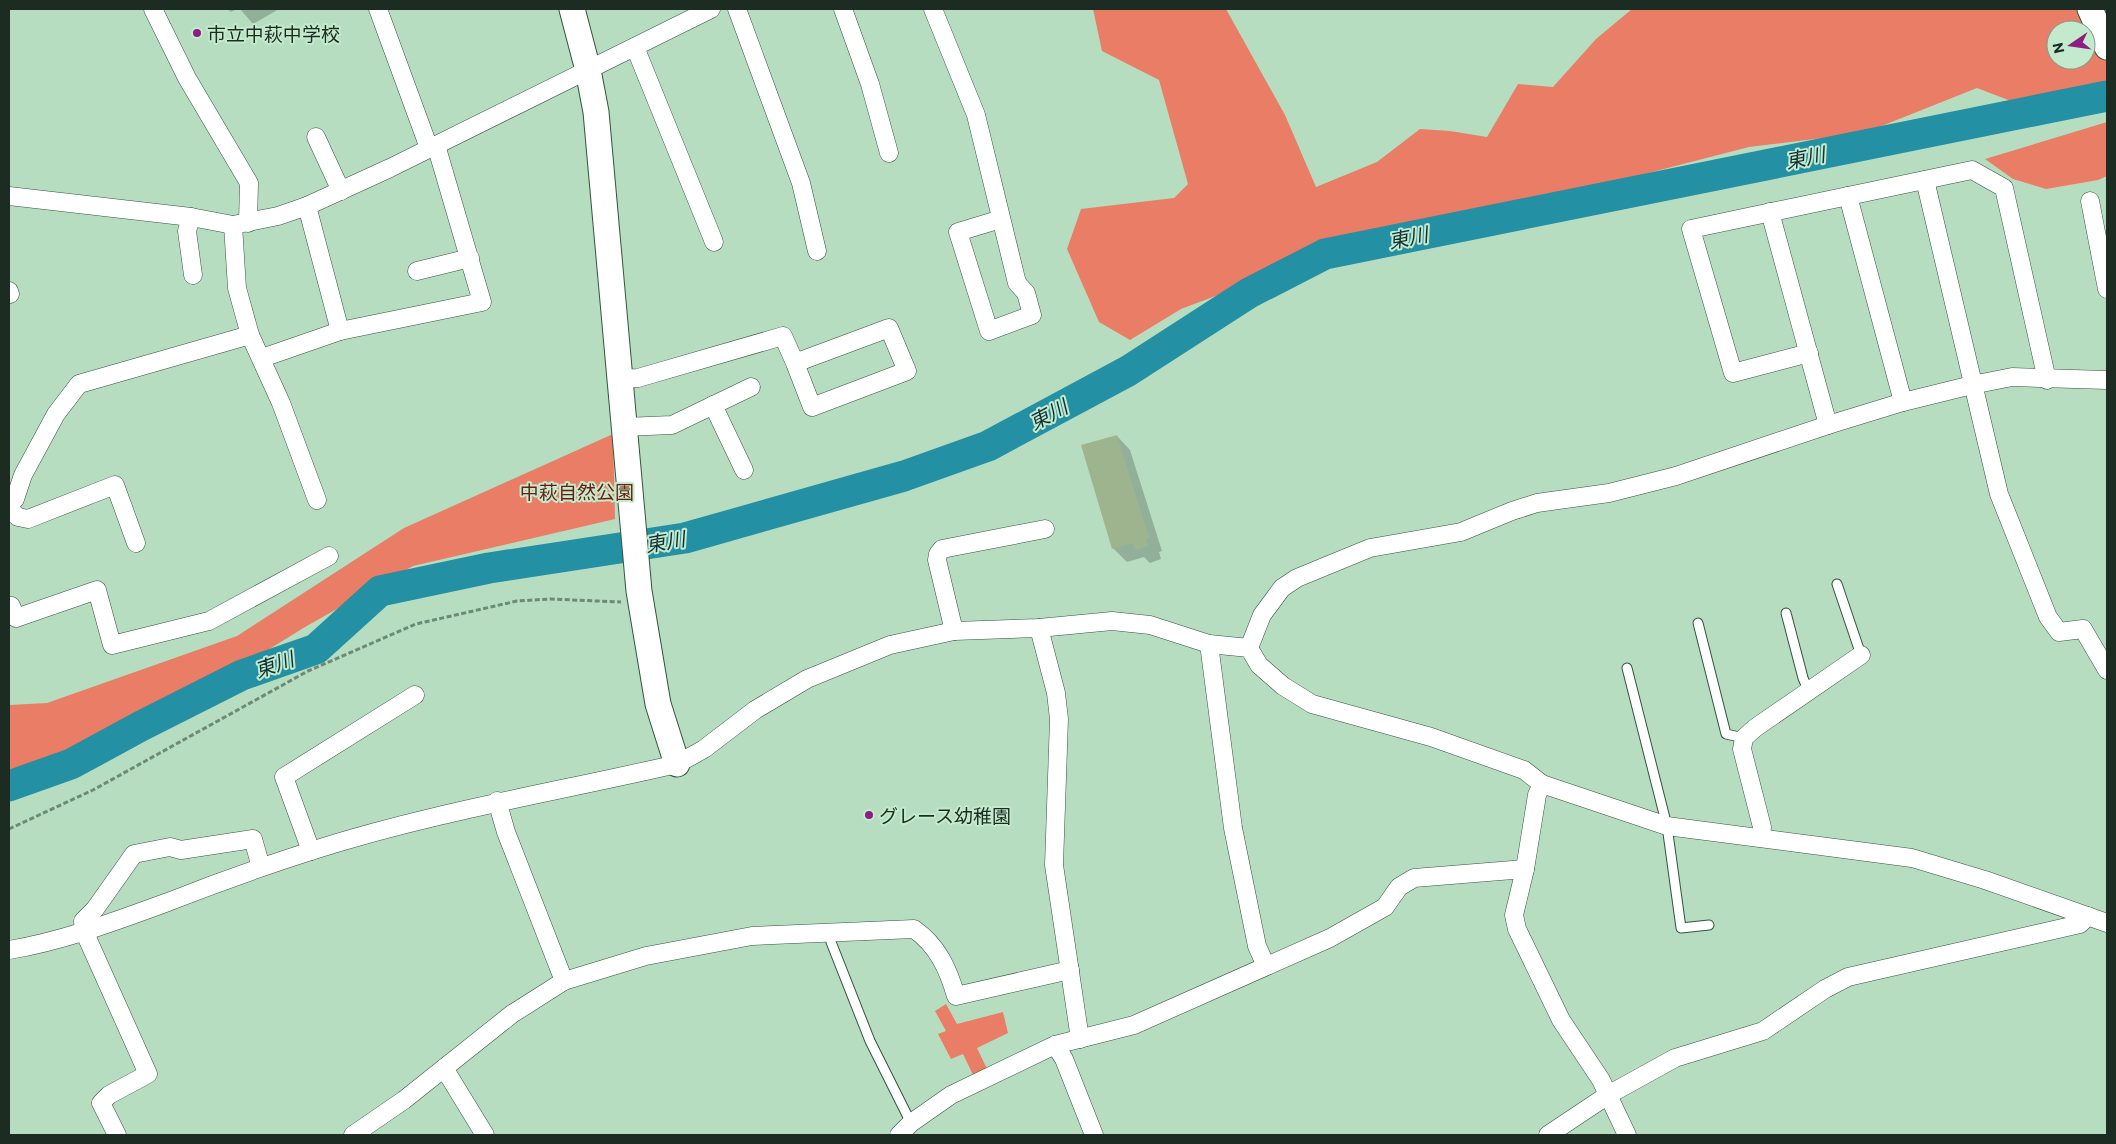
<svg xmlns="http://www.w3.org/2000/svg" width="2116" height="1144" viewBox="0 0 2116 1144" font-family="Commissioner,'Noto Sans JP',sans-serif">
<style>
.green{fill:#ea7d66;fill-rule:evenodd}
.shadow{fill:#0003}
.lines{fill:none;stroke-linecap:round;stroke-linejoin:round}
.river{stroke:#2490a3;stroke-width:31}
.building{fill:#9eb48f}
.lane-casing{stroke:#33553d;stroke-width:11}
.street-casing{stroke:#33553d;stroke-width:19}
.secondary-casing{stroke:#33553d;stroke-width:27}
.path{stroke:#6e8975;stroke-width:3;stroke-dasharray:5 2.5;stroke-linecap:butt}
.lane{stroke:#fff;stroke-width:9}
.street{stroke:#fff;stroke-width:18}
.secondary{stroke:#fff;stroke-width:25}
.poi-dot{fill:#8c1e81;stroke:#c3eacd;stroke-width:2}
.labels{text-anchor:middle;dominant-baseline:central;stroke-width:4;stroke-linejoin:round;paint-order:stroke}
.poi-label{font-size:19px;fill:#1d2c22;stroke:#c3eacd;text-anchor:start}
.park-label{font-size:19px;fill:#6c1d0f;stroke:#c3eacd}
.water-label{font-size:20px;font-style:italic;fill:#113036;stroke:#c3eacd}
</style>
<rect width="100%" height="100%" fill="#b7ddc0"/>
<!-- green -->
<g class="green">
<path d="M1093,9H1226L1285,115L1316,187L1377,162L1420,129L1450,131L1487,137L1518,84L1553,87L1596,39L1632,9H2107V84L2065,89L2024,106L1977,88L1864,133L1749,147L1629,178L1380,234L1181,309L1130,340L1099,322L1067,249L1081,209L1174,198L1188,184L1159,80L1102,51ZM2056,30H2086V60H2056Z"/>
<path d="M2107,122V176L2098,180L2046,189L2013,179L1985,159Z"/>
<path d="M613,434L615,519L413,566L305,627L200,692L65,755L9,774V705L47,703L237,636L404,528Z"/>
<path d="M946,1004L957,1024L1003,1012L1008,1033L977,1048L988,1071L975,1079L963,1054L951,1059L938,1034L946,1031L935,1011Z"/>
</g>
<!-- shadow -->
<g class="shadow">
<path d="M227,9H237L231,12Z"/>
<path d="M240,9H279L253,24Z"/>
<path d="M1117,436L1130,450L1162,551L1159,552L1161,559L1150,563L1144,557L1127,562L1113,548Z"/>
</g>
<g class="lines">
<!-- river -->
<path class="river" d="M9,786L71,764L141,726L242,675L316,649L380,591L489,568L685,538L904,476L988,446L1128,371L1249,293L1325,254L2107,96"/>
</g>
<!-- building -->
<path class="building" d="M1117,435L1149,538L1146,539L1148,546L1135,550L1133,543L1112,549L1081,445Z"/>
<g class="lines">
<!-- lane casing -->
<g class="lane-casing">
<g id="lane">
<path d="M1837,584L1861,655"/>
<path d="M1786,613L1803,678L1809,692"/>
<path d="M1698,623L1726,734L1744,738"/>
<path d="M1627,668L1667,826L1681,928L1709,925"/>
<path d="M830,931L831,942L870,1041L911,1123"/>
</g>
</g>
<!-- street casing -->
<g class="street-casing">
<g id="street">
<path d="M153,9L187,78L249,183L248,223"/>
<path d="M378,9L429,148"/>
<path d="M737,9L801,183L817,251"/>
<path d="M843,9L870,84L889,153"/>
<path d="M933,9L976,115L1017,283L1026,293L1032,315L989,331L958,232L1001,219"/>
<path d="M635,47L714,242"/>
<path d="M316,137L341,191"/>
<path d="M1925,180L1999,494L2048,617L2059,632L2083,629L2107,670"/>
<path d="M9,196L191,217L233,225L278,216L307,206L390,168L711,9"/>
<path d="M1848,196L1903,402"/>
<path d="M2090,201L2107,289"/>
<path d="M307,206L340,331"/>
<path d="M1770,212L1828,425"/>
<path d="M191,217L187,231L193,275"/>
<path d="M417,271L470,258"/>
<path d="M9,291L10,294"/>
<path d="M250,335L281,403L317,500"/>
<path d="M1809,353L1733,373L1691,229L1972,170L2004,188L2047,380"/>
<path d="M262,358L340,331L482,302L436,145"/>
<path d="M620,379L638,378L783,336L795,363L889,328L907,371L812,407L795,363"/>
<path d="M713,405L744,470"/>
<path d="M624,427L672,425L751,387"/>
<path d="M9,505L15,499L23,475L56,414L79,384L250,335L237,288L233,225"/>
<path d="M9,509L18,517L28,519L115,485L136,543"/>
<path d="M9,606H11L16,618L97,590L112,645L209,621L329,556"/>
<path d="M1039,628L1056,693L1059,719L1054,865L1080,1039"/>
<path d="M954,631L937,560L938,554L942,549L1045,529"/>
<path d="M1209,644L1233,828L1257,946L1266,966"/>
<path d="M1249,648L1262,615L1282,588L1297,578L1370,548L1461,532L1512,511L1537,503L1609,493L1676,476L1828,425L1903,402L1972,385L2012,377L2107,380"/>
<path d="M1542,784L1537,795L1525,869L1514,915L1517,929L1561,1020L1601,1080L1608,1095L1548,1135"/>
<path d="M497,801L506,832L564,981"/>
<path d="M1761,838L1762,827L1742,749L1744,738L1755,728L1861,655"/>
<path d="M311,851L284,777L415,695"/>
<path d="M9,950C63,941 116,921 168,902C216,883 264,866 314,850C433,812 556,792 677,764L704,749L755,710L807,679L890,645L954,631L1039,628L1112,621L1150,625L1209,644L1249,648L1259,665L1283,686L1312,704L1431,737L1524,770L1542,784L1667,826L1912,858L1985,880L2107,923"/>
<path d="M1055,1045L1064,1059L1094,1135"/>
<path d="M444,1068L485,1135"/>
<path d="M117,1135L101,1103L109,1095L148,1074L84,931L83,921L95,909L134,854L170,847L181,850L253,839L261,867"/>
<path d="M353,1135L404,1100L512,1014L564,981L646,956L752,936L914,929C938,946 948,969 956,996L1070,970"/>
<path d="M899,1135L911,1123L951,1095L1055,1045L1134,1025L1330,938L1385,907L1399,887L1414,878L1525,869"/>
<path d="M1627,1135L1608,1095L1675,1058L1763,1031L1825,989L1848,977L2080,924L2088,916"/>
</g>
</g>
<!-- secondary casing -->
<g class="secondary-casing">
<g id="secondary">
<path d="M572,9L588,70L596,112L639,591L658,704L677,764"/>
<path d="M2090,9L2107,47"/>
</g>
</g>
<!-- path -->
<path class="path" d="M9,829L93,790L308,671L416,624L517,601L550,599L621,602"/>
<!-- lane -->
<use href="#lane" class="lane"/>
<!-- street -->
<use href="#street" class="street"/>
<!-- secondary -->
<use href="#secondary" class="secondary"/>
</g>
<!-- markers -->
<g class="poi-dot">
<circle cx="197" cy="33" r="5"/>
<circle cx="869" cy="815" r="5"/>
</g>
<g class="labels">
<!-- poi labels -->
<g class="poi-label">
<text x="207" y="33">市立中萩中学校</text>
<text x="879" y="815">グレース幼稚園</text>
</g>
<!-- park labels -->
<g class="park-label">
<text x="577" y="491">中萩自然公園</text>
</g>
<!-- water labels -->
<g class="water-label">
<text transform="translate(1805 157) rotate(-11)">東川</text>
<text transform="translate(1408 237) rotate(-11)">東川</text>
<text transform="translate(1048 414) rotate(-28)">東川</text>
<text transform="translate(665 541) rotate(-10)">東川</text>
<text transform="translate(274 664) rotate(-19)">東川</text>
</g>
</g>
<!-- border -->
<rect width="2116" height="1144" fill="none" stroke="#1d2c22" stroke-width="20"/>
<!-- north arrow -->
<g transform="translate(2071 45) rotate(257)"><circle r="24" fill="#c3eacd" stroke="#819e89"/>
<path d="M0-4L9 19L0 12L-9 19Z" fill="#8c1e81"/>
<text y="-8" font-size="14" font-weight="bold" text-anchor="middle" fill="#1d2c22">N</text>
</g>
</svg>
